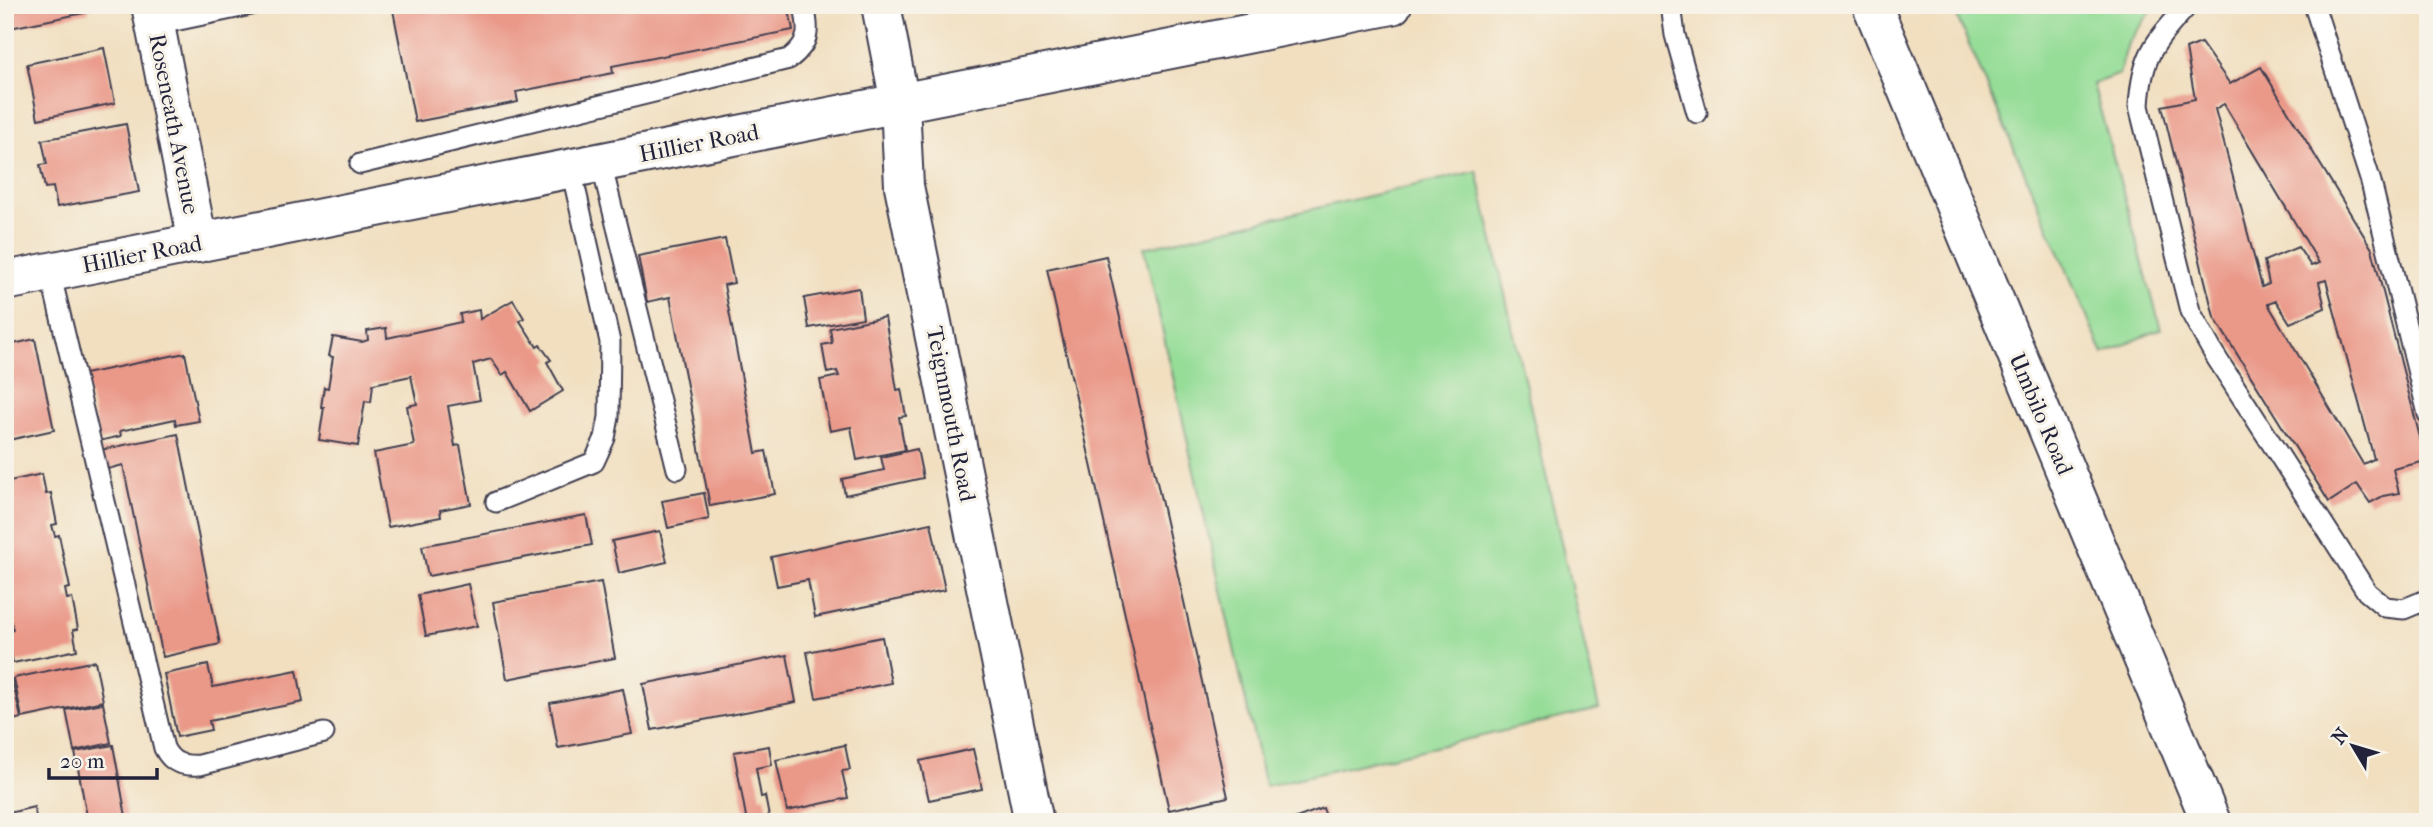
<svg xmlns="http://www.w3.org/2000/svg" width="2433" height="827" viewBox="0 0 2433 827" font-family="'IM FELL French Canon',serif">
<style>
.green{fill:#96dd98;stroke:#5c806a;stroke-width:2}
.building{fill:#ea9888;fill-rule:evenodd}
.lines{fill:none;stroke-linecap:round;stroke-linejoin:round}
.lane-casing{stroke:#413e4f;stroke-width:23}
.street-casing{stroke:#413e4f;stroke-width:42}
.secondary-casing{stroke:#413e4f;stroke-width:42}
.lane{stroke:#fff;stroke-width:19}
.street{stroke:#fff;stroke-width:38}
.secondary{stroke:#fff;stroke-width:38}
.labels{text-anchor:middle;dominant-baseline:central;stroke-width:6;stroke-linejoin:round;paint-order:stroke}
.street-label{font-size:23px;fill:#22223b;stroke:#f7f3e8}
</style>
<rect width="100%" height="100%" fill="#f7f3e8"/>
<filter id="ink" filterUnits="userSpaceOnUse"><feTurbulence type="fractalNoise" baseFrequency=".0143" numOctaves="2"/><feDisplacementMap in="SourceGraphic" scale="14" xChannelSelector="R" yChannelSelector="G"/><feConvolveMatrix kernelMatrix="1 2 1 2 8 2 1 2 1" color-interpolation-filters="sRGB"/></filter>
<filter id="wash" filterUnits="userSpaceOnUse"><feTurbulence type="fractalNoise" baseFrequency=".00686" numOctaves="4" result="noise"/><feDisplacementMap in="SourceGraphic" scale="28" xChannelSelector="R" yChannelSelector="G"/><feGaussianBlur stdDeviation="1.57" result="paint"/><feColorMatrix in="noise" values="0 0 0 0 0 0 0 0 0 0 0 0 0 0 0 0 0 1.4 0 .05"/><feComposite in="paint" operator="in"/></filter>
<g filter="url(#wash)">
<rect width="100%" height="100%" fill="#f1dfc0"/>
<!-- green -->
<g class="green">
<path d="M1952,5H2155L2128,43L2119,74L2093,84L2161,329L2103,354Z"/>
<path d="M1477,171L1599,709L1265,786L1144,248Z"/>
</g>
<g id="blocks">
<!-- building -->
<g class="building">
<path d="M5,5H87L89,12L5,29Z"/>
<path d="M392,5H788L793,30L612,66L613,73L516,92L518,102L415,122Z"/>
<path d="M2201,43L2230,84L2261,67L2372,249L2426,461L2393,469L2399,493L2383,496L2370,503L2357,484L2329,502L2214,317L2162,106L2195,99L2186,49ZM2224,104L2319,263L2311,266L2298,247L2264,261L2269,284L2262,287L2215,109ZM2326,280L2374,459L2363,464L2268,304L2276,301L2290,323L2325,308L2319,282Z"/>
<path d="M104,48L115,103L38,119L27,64Z"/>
<path d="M126,124L139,192L57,207L53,187L45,188L40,165L47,164L42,140Z"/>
<path d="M725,239L734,283L724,285L756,453L766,451L775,494L710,506L670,297L647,302L638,256Z"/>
<path d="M1106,256L1228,797L1169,810L1047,269Z"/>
<path d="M859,288L863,318L809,328L804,298Z"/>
<path d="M513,300L524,318L520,321L537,347L540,345L551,360L547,362L563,391L530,411L507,372L502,375L491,359L473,364L480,400L448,406L455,446L460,445L471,504L440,510L441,517L388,527L374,453L414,445L407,406L417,404L411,376L373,384L371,402L365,401L358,446L319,440L324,407H321L324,387L328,388L333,357L329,356L333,337L362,342L368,340L367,331L386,328L387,338L461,322L460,314L479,310L480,319Z"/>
<path d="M885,317L897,390L901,389L906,416L899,417L905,450L857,460L851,427L830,431L820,380L839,376L837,371L827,373L822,345L832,343L830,328Z"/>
<path d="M35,339L54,430L9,440L5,420V346Z"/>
<path d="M185,353L199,421L176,425L175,419L120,431L121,436L99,441L85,374Z"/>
<path d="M178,434L220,644L163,657L123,465L104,470L100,450Z"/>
<path d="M917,449L923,478L845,495L842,479L884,470L881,457Z"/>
<path d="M42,474L46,494L51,493L57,524L52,525L55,536L59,535L70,588L65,589L67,599L72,598L78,629L73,630L77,650L13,663L7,632L13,630L5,592V482Z"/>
<path d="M704,493L709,519L668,528L662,501Z"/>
<path d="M586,515L592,545L428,576L422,546Z"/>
<path d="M931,523L945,590L815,617L808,580L777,586L771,557Z"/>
<path d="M660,531L667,562L619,573L612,541Z"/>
<path d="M601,582L615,658L507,679L493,602Z"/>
<path d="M468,584L477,626L426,636L418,595Z"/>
<path d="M882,637L891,683L816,698L807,652Z"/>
<path d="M787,655L796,702L652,730L643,684Z"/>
<path d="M95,661L103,701L22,718L14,678Z"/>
<path d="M208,665L213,687L297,670L303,702L209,721L211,730L177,737L164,674Z"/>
<path d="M12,679L21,718L5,722V680Z"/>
<path d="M623,689L632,734L558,748L550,703Z"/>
<path d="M103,703L111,743L74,751L66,710Z"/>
<path d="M113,745L127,822H88L75,752Z"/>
<path d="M845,745L850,770L842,771L848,798L787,811L776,760Z"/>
<path d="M769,746L772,765L756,768L761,797L765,796L770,822H747L734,752Z"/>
<path d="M973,749L982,789L929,800L920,761Z"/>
<path d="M5,798L9,813L34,807L37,822H5Z"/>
<path d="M1323,808L1328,822H1292L1291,820Z"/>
</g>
</g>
</g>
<g filter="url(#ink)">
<use href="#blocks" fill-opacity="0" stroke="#413e4f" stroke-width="2"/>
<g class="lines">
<!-- lane casing -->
<g class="lane-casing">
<g id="lane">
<path d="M1671,5L1675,35L1697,113"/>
<path d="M2188,5C2155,42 2142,54 2139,106L2190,311L2214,354L2367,592L2385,607L2404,609L2428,599"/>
<path d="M2314,5L2371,182L2428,414"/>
<path d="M155,25L251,5"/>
<path d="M601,163L677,469"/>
<path d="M360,164L789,59C811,42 809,31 804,5"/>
<path d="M50,272L164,748C172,764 183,766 200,765L324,733"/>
<path d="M496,502L594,462L605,438L609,417L610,342L571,169"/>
</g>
</g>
<!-- street casing -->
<g class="street-casing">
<g id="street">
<path d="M151,5L198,243"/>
<path d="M881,5L900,103L904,186L1034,822"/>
<path d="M5,281L1392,5"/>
</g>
</g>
<!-- secondary casing -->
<g class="secondary-casing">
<path id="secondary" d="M1872,5L2211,822"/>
</g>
<!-- lane -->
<use href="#lane" class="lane"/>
<!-- street -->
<use href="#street" class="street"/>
<!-- secondary -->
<use href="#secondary" class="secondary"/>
</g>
</g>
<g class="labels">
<!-- street labels -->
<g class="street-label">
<text transform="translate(174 124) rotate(79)">Roseneath Avenue</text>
<text transform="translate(699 143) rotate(-11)">Hillier Road</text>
<text transform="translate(142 254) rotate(-11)">Hillier Road</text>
<text transform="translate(951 414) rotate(79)">Teignmouth Road</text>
<text transform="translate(2041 414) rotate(67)">Umbilo Road</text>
</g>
</g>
<!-- margin -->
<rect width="2433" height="827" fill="none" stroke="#f7f3e8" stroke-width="28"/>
<!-- north arrow -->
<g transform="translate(2353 746) rotate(308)" stroke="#f7f3e8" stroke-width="5" paint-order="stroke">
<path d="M0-5L12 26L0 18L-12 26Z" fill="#22223b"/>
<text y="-10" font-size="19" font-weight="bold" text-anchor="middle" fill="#22223b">N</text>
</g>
<!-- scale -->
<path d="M49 768v10h108v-10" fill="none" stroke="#22223b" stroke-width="3.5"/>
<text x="60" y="768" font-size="21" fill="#22223b" stroke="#f7f3e8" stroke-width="5" paint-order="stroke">20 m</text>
</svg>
